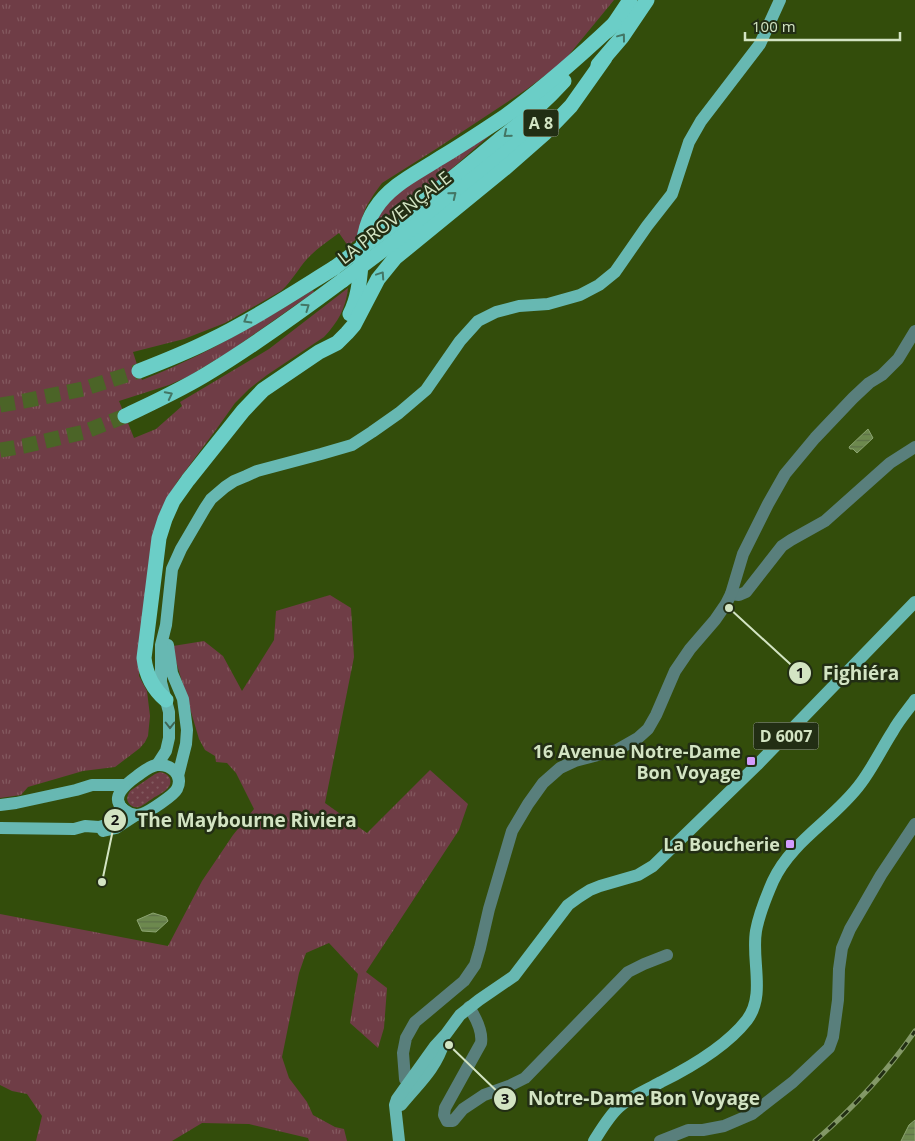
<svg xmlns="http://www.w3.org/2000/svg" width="915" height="1141" viewBox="0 0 915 1141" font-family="'Open Sans',sans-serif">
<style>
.grass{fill:url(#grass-tufts)}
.garden{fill:url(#garden-dots)}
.water{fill:url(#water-rules);stroke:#8ca471}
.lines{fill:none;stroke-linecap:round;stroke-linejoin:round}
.highway-tunnel{stroke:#4b6427;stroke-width:15;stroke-dasharray:15 8;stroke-linecap:butt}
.minor{stroke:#597f7c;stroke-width:12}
.major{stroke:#67b8b2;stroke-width:12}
.highway{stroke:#6bcec7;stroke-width:15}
.rail-casing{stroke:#839867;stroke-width:5}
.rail{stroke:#222e14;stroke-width:3;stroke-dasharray:9;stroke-linecap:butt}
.highway-bridge{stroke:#6bcec7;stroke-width:15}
.oneway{stroke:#437665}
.oneway2{stroke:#3e6553}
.poi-dot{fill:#d39cfd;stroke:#222e14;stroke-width:2}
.labels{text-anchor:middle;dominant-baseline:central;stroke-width:5;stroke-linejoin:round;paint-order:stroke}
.shield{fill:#222e14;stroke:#9ead8e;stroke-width:1}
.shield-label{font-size:16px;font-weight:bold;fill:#d3e4c3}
.street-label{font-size:18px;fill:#d3e4c3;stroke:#222e14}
.poi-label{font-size:18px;font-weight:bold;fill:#d3e4c3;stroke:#222e14;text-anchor:end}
.leader{fill:none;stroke:#d3e4c3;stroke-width:2}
.callout-dot{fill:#d3e4c3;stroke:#222e14;stroke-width:2}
.mark-label{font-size:15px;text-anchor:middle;font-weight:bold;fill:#111}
.callout-label{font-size:19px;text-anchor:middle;font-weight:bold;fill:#d3e4c3;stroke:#222e14;stroke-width:5;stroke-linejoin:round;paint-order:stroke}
</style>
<defs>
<pattern id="grass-tufts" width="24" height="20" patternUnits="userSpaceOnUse" patternTransform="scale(1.25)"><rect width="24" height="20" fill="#6f3d46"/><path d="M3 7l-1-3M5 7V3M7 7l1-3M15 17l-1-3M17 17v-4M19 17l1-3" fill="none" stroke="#83595f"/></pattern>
<pattern id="garden-dots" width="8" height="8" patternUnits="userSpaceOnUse" patternTransform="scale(1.25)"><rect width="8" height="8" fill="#6f3d46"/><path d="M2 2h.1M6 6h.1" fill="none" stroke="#83595f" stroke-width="1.8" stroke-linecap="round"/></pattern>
<pattern id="water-rules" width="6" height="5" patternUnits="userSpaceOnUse" patternTransform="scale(1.25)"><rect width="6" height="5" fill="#6d894e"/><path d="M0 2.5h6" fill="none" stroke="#5d7147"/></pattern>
</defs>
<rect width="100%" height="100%" fill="#334d0b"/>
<!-- grass -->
<g class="grass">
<path d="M0,0H614L563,62L527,89L436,149L382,183L374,194L366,207L362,218L359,237L348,246L339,233C328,241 316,249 307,259C298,269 292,281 281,291L225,323L184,339L133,352L142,380C203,356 258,324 313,290L314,292L230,351L189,376L169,385L119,401L134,438L156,429L182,406L180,402L269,349L348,288C346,308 338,322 324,337L267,375L249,389L235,403L218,427L177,482L164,505L139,670V676L147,691L150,716L148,736L145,742L140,748L115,767L83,771L28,787L21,795L0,798Z"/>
<path d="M497,129L440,179L370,229L395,191Z"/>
<path d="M330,595L351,608L354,657L325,803L367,833L430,770L468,804L459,830L366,972L387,988L384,1028L378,1048L350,1023L358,974L329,943L306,953L299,973L282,1057L289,1078L307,1102L313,1115L335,1127L344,1129L347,1141H309L308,1138L249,1124L202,1123L172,1141H36L42,1116L27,1094L12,1091L0,1085V914L168,946L202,881L233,835L254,809L236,773L227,763L216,762L215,756L205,750L199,739L175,658L173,646L204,641L223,656L242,691L274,640L276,611Z"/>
</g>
<!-- garden -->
<path class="garden" d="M160,772C164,773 168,774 170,779C173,789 159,794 152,799C148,801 143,806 139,807C134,808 130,806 128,802C126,798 128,795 130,791L155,774Z"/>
<!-- water -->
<g class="water">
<path d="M868,429L873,438L857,453L853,449H850L849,447Z"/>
<path d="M153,913L166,917L168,921L156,932L142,931L137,920Z"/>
<path d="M915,1120V1141H901L909,1125Z"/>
</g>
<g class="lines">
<!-- highway-tunnel -->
<g class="highway-tunnel">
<path d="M0,405L24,401L83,389L139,371"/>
<path d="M0,450L24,446L84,432L125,416"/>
</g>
<!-- minor -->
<g class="minor">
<path d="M731,594L739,595L746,592L782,546L791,540L825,521L890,463L915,447"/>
<path d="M469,1007C476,1018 483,1031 481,1043L445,1108L444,1115L447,1121H453L463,1109L484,1095L509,1086L525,1078L628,972L644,964L667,955"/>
<path d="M408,1082L405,1079L403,1053L406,1038L415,1022L464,981L475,965L480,948L489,909L512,831L528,804L543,783L560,768L575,761L617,750L638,738L648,729L656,715L675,671L690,649L715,620L726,604L731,594L743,554L768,504L785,474L815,438L853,398L869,383L882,375L898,359L915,331"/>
<path d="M660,1141L688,1130H703L724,1126L752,1114L793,1082L829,1048L833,1037L838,1000L839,969L842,948L850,929L881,875L915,824"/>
</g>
<!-- major -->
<g class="major">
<path d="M168,645L172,673L183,699L187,730L186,744L178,776"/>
<path d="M157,765L166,751L169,738V712L161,682V645L166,625L172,569L181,549L205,508L211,499L225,487L234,481L246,476L257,471L321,454L352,445L372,432L399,413L426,390L460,341L478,321L496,312L519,306L548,304L580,295L599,285L615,272L647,226L672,194L689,142L701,121L760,44L780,0"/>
<path d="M157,765C170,764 184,774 177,789C174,795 149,812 142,814C136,816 129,814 124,810C109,797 126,784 137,776C143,772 149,766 157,765Z"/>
<path d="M0,805L16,803L76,790L92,785H124"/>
<path d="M0,828L74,829L85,826L99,827L106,825L111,823L122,808"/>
<path d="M103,831L116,828L136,815"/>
<path d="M401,1105C418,1084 436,1069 444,1042"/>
<path d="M399,1141L395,1105L397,1099L435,1046L446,1034L460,1015L479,1000L514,976L568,905L579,897L590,890L600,886L638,875L653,866L757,765L915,602"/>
<path d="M594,1141C601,1130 609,1116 619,1107C631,1096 647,1090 661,1082C691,1067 726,1047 747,1020C766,995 751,960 756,931C759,914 766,897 773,881C792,840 835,819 861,783C873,767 882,748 893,731C899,720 908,710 915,700"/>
</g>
<!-- highway -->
<g class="highway">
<path d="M607,31L614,24L630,0"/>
<path d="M598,65L622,37L647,0"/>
<path d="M409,213C439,189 469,165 499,140C522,122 544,103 564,81"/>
<path d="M415,226L525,137"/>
<path d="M350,314C367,282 355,239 375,209C390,185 417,173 440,158C462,145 483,131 504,117C544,88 578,58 614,24"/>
<path d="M139,371C162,362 185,353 207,342C251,321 292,294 334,268"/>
<path d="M125,416C154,402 183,389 210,372C256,344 300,312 343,280"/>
<path d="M166,700C153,689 146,675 144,658L159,538L165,519L173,501L188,480L243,411L263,390L319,352L337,343L347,333L354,325L378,279L395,258L504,169L545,133L571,106L605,58"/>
</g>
<!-- rail casing -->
<g class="rail-casing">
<path id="rail" d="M815,1141C852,1109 887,1072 915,1031"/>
</g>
<!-- rail -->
<use href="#rail" class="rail"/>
<!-- highway-bridge -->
<g class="highway-bridge">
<path d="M334,268L409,213"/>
<path d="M343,280L415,226"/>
</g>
</g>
<!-- one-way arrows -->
<defs><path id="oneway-chevron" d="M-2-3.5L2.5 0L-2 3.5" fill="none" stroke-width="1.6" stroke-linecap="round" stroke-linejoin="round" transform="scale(1.25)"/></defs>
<g class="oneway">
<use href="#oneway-chevron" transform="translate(622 37) rotate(-53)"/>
<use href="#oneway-chevron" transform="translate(507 134) rotate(140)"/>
<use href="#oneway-chevron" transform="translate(453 195) rotate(-39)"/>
<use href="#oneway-chevron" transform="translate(381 275) rotate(-56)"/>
<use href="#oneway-chevron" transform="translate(306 307) rotate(-35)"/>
<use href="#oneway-chevron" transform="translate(247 320) rotate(150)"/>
<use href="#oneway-chevron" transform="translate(169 395) rotate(-27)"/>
</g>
<use class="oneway2" href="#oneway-chevron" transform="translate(170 725) rotate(90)"/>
<!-- markers -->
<g class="poi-dot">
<rect x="746" y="756" width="10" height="10" rx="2.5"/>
<rect x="785" y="839" width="10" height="10" rx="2.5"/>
</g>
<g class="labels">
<!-- shield labels -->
<g class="shield">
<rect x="523.5" y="109.5" width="35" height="27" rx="4"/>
<rect x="753.5" y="722.5" width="65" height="27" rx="4"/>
</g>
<g class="shield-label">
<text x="541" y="123">A 8</text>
<text x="786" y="736">D 6007</text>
</g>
<!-- street labels -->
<g class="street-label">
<text transform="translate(394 217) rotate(-38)">LA PROVENÇALE</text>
</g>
<!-- poi labels -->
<g class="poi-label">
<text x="741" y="751">16 Avenue Notre-Dame<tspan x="741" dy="21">Bon Voyage</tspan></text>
<text x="780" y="844">La Boucherie</text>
</g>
</g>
<!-- callouts -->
<path class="leader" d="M729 608L800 673M102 882L115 820M449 1045L505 1099"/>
<g class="callout-dot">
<circle cx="729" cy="608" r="5"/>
<circle cx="102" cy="882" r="5"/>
<circle cx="449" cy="1045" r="5"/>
<circle cx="800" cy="673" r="12"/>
<circle cx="115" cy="820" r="12"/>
<circle cx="505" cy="1099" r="12"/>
</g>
<g class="mark-label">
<text x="800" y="678">1</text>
<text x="115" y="825">2</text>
<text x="505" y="1104">3</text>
</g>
<g class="callout-label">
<text x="861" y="680">Fighiéra</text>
<text x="247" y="827">The Maybourne Riviera</text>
<text x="644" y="1105">Notre-Dame Bon Voyage</text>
</g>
<!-- scale -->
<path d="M745 32v8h155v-8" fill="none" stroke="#d3e4c3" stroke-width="2.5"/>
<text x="752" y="32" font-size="15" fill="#d3e4c3" stroke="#222e14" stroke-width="4" paint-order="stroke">100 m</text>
</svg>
